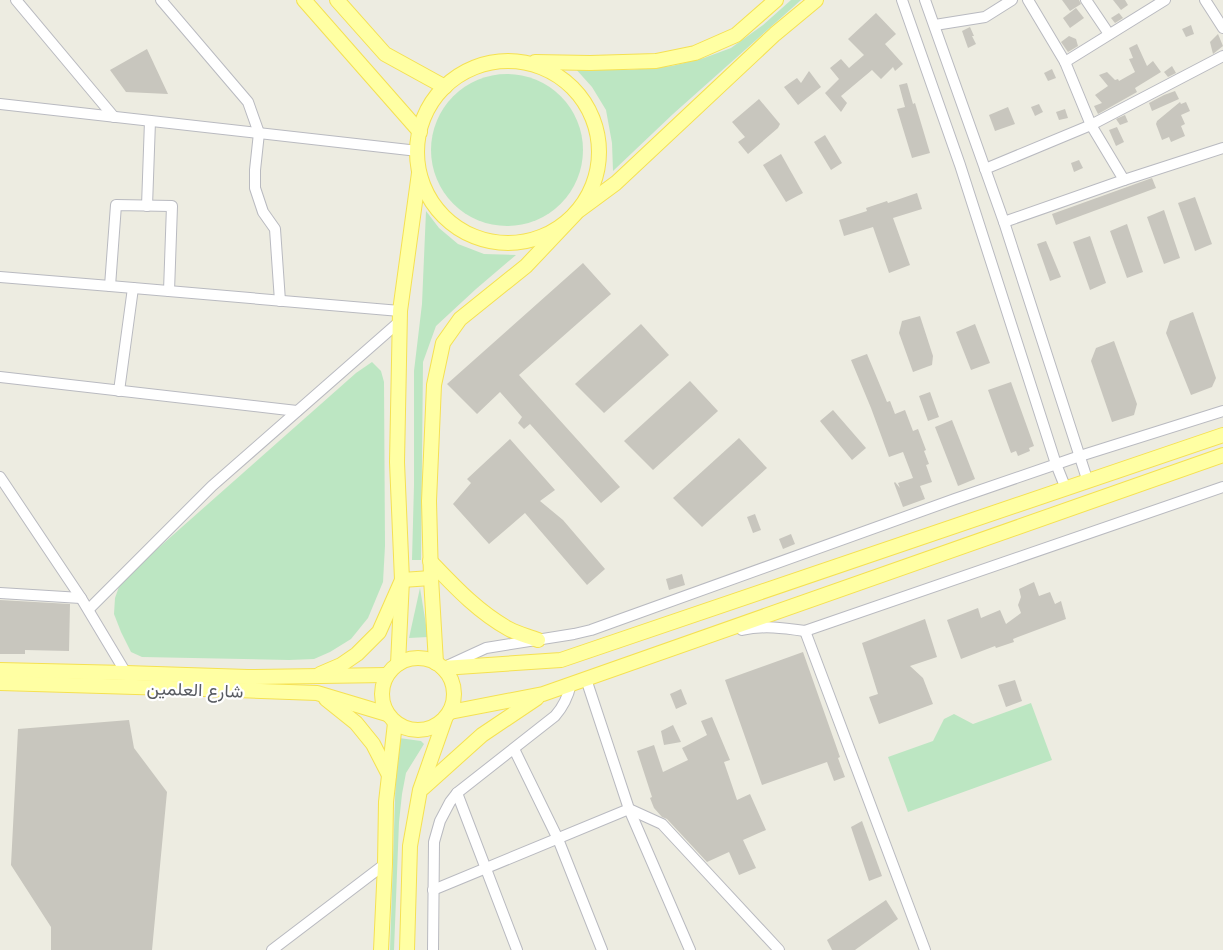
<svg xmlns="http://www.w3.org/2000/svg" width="1223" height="950" viewBox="0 0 1223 950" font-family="'Open Sans',Vazirmatn,sans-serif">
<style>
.green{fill:#bce6c2}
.building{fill:#c8c6be}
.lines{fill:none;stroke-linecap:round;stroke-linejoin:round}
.minor-casing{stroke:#b9bac0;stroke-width:12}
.major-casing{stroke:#f5e152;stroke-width:16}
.minor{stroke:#fff;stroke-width:10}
.major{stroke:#ffffa3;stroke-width:14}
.labels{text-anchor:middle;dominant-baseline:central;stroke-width:4.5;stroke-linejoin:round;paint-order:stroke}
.street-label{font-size:18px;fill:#595c62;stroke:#fff}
</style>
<rect width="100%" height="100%" fill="#edece1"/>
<!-- green -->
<g class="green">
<path d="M791,0H801L673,114L613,171L612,143L606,110L592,87L574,67L629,70L672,66L704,58L731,48L763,25Z"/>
<circle cx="507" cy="150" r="76"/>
<path d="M426,211L439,228L458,244L484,254L516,255L476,289L436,326L423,362L421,560H412L414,485V371L422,304Z"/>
<path d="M372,362L381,371L384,382L385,546L383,582L368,618L351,639L330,652L314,659L289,660L142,657L131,652L121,632L114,614L115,598L121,581L356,373Z"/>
<path d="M420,588L428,637L409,638Z"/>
<path d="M1031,703L1052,760L908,812L888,757L933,741L944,719L954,714L973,724Z"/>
<path d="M399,738L421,741L424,744L406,773L402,794L399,822L394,950H390L397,740Z"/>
</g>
<!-- building -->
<g class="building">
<path d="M1062,0H1079L1081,4L1070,11Z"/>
<path d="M1113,0H1125L1128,5L1121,10Z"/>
<path d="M1076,8L1084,18L1070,28L1063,18Z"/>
<path d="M876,13L896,34L885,44L903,64L895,71L893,67L881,79L872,70L841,96L847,103L841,112L825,93L839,79L830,68L841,59L849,68L864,55L848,39Z"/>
<path d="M1119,13L1123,18L1115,23L1111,18Z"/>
<path d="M1191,25L1194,34L1186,37L1182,29Z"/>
<path d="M970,27L974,36H972L976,44L968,48L962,31Z"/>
<path d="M1218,34L1223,46L1213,54L1210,42Z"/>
<path d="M1069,36L1076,39L1078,46L1068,52L1061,42Z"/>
<path d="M1137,44L1147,66L1153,61L1161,72L1135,88L1137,92L1098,114L1094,106L1102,103L1095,95L1108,86L1099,75L1107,72L1115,80L1118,79L1119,81L1135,72L1129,59L1133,58L1129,48Z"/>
<path d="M147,49L168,94L126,92L110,70Z"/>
<path d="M1172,66L1176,73L1168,77L1164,72Z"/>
<path d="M1052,69L1056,78L1048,81L1044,73Z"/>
<path d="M809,71L821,87L798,105L784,87L797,78L801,83Z"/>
<path d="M907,83L913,104L915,103L930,153L912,158L897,109L905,107L899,85Z"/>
<path d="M1175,91L1179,99L1152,111L1149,103L1164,95Z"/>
<path d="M759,99L780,124L778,128L748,154L738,142L745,137L732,122Z"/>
<path d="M1180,102L1181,104L1186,102L1190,111L1181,115L1185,124L1181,126L1185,136L1171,142L1169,137L1162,140L1156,124L1157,121Z"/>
<path d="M1039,104L1043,112L1035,116L1031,107Z"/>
<path d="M1008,107L1015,124L995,131L989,115Z"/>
<path d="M1065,109L1068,118L1059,120L1056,112Z"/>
<path d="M1125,115L1128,122L1120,125L1116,119Z"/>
<path d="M1117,127L1124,142L1116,146L1109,130Z"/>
<path d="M825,135L842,163L831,170L814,142Z"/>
<path d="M781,154L803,193L786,202L763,165Z"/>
<path d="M1079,160L1083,168L1074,172L1071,163Z"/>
<path d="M1152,178L1156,188L1056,225L1052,214Z"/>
<path d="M917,193L922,209L893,218L910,265L889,273L873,227L844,236L839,220L867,211L866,208L887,201L888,203Z"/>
<path d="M1195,197L1212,244L1195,251L1178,203Z"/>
<path d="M1164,210L1180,258L1164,264L1147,217Z"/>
<path d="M1127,224L1143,272L1127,278L1110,231Z"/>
<path d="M1090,236L1106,283L1090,290L1073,242Z"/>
<path d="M1046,241L1061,277L1050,281L1037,244Z"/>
<path d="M583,263L611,294L519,375L620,487L601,503L530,424L524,429L518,423L522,417L500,392L477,414L447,384Z"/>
<path d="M1193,312L1216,378L1212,387L1191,395L1166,333L1170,321Z"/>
<path d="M920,316L933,356L932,365L913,372L899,333L902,321Z"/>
<path d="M641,324L669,355L604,413L575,384Z"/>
<path d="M975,324L990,363L971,370L956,332Z"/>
<path d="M1114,341L1137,404L1134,415L1112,422L1091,361L1096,348Z"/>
<path d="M867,354L887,402L890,401L895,414L905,410L913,431L918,429L926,450L924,451L929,464L926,465L932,482L920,486L925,499L903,507L894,483L895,482L900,488L898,483L913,478L903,452L889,457L871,408L851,360Z"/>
<path d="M690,381L718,411L653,470L624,441Z"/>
<path d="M1011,382L1034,446L1029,448L1030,451L1018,456L1016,451L1011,453L988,390Z"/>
<path d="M930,392L939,417L928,421L919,396Z"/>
<path d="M833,410L866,448L852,460L820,421Z"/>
<path d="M952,420L975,479L958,486L935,427Z"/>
<path d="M739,438L767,468L702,527L673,498Z"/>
<path d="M510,439L555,490L540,501L563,520L605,569L587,585L525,513L489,544L453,504L471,483L467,479Z"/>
<path d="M755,514L761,530L753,533L747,517Z"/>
<path d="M791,534L795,544L783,549L779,539Z"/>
<path d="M682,574L685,585L669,590L666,579Z"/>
<path d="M1034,582L1039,596L1050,592L1055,604L1061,601L1066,619L1013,639L1014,642L996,648L995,646L961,659L947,620L978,608L981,618L1000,610L1006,624L1021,613L1018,605L1021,597L1019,589Z"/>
<path d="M0,600L70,604L69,651L25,650V654H0Z"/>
<path d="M925,619L937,657L910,666L923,678L933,704L879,724L869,697L878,694L862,643Z"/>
<path d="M803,652L840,757L838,758L845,777L834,781L827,762L762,785L725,680Z"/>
<path d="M1015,680L1022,701L1006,707L998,685Z"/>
<path d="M681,689L687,704L676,709L670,694Z"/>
<path d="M712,717L730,760L724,762L737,800L750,794L766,830L743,840L756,868L739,875L729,852L707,862L667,819L662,817L654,808L650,798L652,797L637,751L654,745L663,772L688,760L682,748L707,735L701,721Z"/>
<path d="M129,720L134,748L167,792L152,950H51V927L11,865L18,729Z"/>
<path d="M673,725L681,742L664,745L661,731Z"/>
<path d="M862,821L882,876L869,881L851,827Z"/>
<path d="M886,900L898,919L855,950H832L827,940Z"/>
</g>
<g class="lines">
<!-- minor casing -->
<g class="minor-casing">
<g id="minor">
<path d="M16,0L114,117"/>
<path d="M161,0L248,102L259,133L255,170V188L263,212L275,229L280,301"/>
<path d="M902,0L960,165L1056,464L1066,489"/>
<path d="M925,0L1004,222L1088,482"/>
<path d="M1028,0L1065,62L1091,125L1124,180"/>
<path d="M1086,0L1109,34"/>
<path d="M1205,0L1223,28"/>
<path d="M935,25L985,17L1012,0"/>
<path d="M1065,62L1165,0"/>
<path d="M0,104L418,151"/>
<path d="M985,169L1091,125L1223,56"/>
<path d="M147,206L150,121"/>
<path d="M1004,222L1124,180L1223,148"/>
<path d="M0,277L110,286L400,311"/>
<path d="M110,286L116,205L172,206L169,291"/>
<path d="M0,377L297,411"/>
<path d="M119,391L133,288"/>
<path d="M0,477L81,598L126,673"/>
<path d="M0,593L81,598"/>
<path d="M89,609L212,486L399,322"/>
<path d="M742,630C763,625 784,628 805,631L1223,487"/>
<path d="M805,631L925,950"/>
<path d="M449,665L486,648L574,634L591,630L955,499L1080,456L1223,411"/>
<path d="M586,679L629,809L690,950"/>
<path d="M514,749L558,839L602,950"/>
<path d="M457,793L517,950"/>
<path d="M433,890L629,809L662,824L779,950"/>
<path d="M272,950L385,864"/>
<path d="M433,950L434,842L440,821L450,802L457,793L555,716C563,707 568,697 571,684"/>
</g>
</g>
<!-- major casing -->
<g class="major-casing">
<g id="major">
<path d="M304,0L420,132"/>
<path d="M337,0L385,54L445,87"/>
<circle cx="508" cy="152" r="91"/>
<path d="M535,62L590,63L656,61L695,53L736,35L776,0"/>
<path d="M430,561C454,586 478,612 509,629C518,634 528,636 538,640"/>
<circle cx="418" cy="694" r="36"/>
<path d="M436,663L431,578L429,501L434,385L443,343L460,319L526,266L578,211L616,183L775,34L816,0"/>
<path d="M398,664L402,580L397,462L400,311L419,173"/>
<path d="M443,668L561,660L1223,435"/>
<path d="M0,670L126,673L248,677L387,675"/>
<path d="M320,674L341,665L357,654L379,632L402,580L431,578"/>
<path d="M0,683L237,690L317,693L387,714"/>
<path d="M326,699L356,723L373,744L389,775"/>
<path d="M450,712L543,694L1223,455"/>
<path d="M423,788L482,735L537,698"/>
<path d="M381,950L385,864L386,802L395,723"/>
<path d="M407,950L410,846L420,790L445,719"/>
</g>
</g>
<!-- minor -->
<use href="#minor" class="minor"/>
<!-- major -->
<use href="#major" class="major"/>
</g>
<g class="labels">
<!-- street labels -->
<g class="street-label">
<text transform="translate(195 689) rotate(2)">شارع العلمين</text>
</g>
</g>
</svg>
